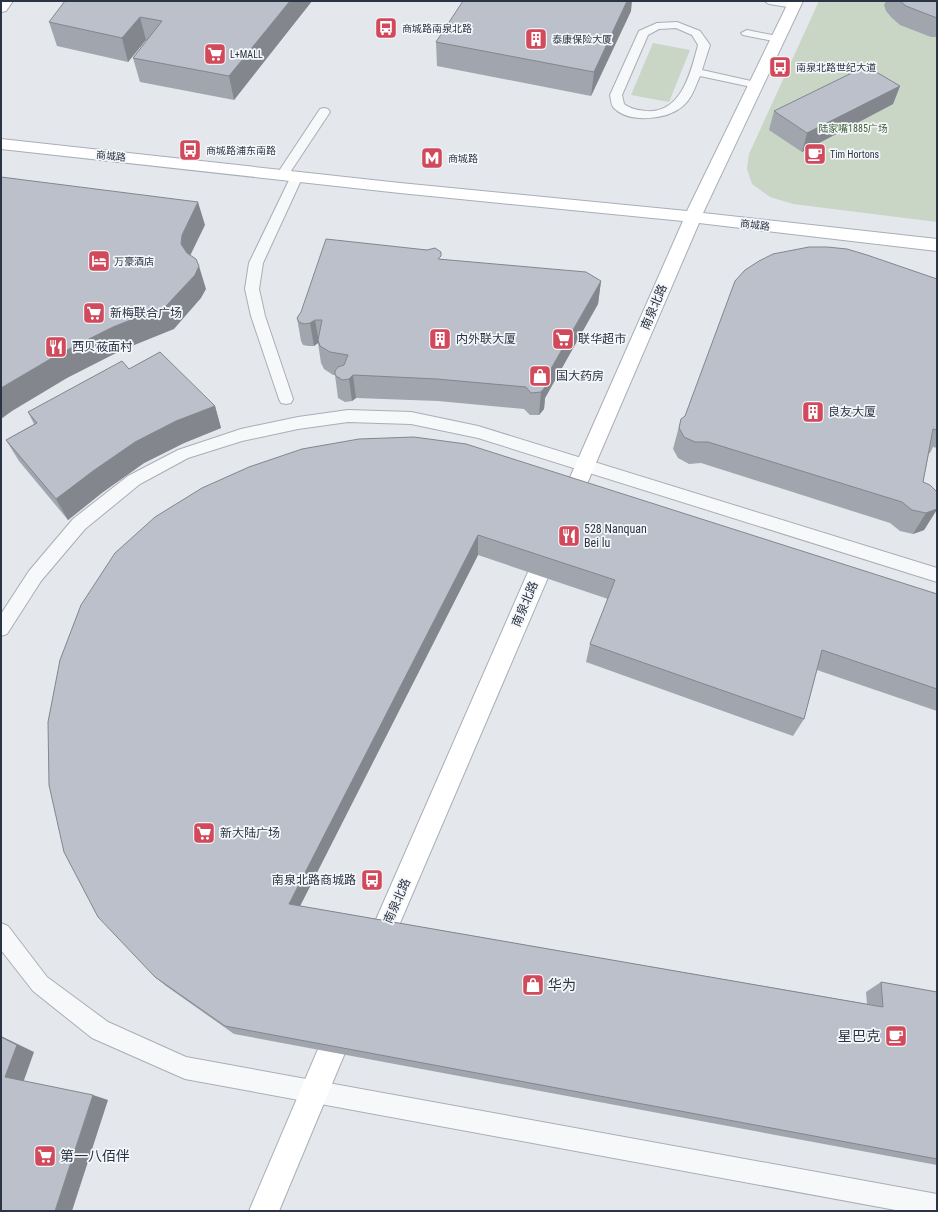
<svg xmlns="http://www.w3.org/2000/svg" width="938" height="1212" viewBox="0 0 938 1212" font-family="'Roboto Condensed','Noto Sans SC',sans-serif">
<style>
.green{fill:#c9d6c5}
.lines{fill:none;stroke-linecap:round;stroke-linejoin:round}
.lane-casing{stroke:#a9aeb7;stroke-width:2}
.secondary-casing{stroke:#a9aeb7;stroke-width:2}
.primary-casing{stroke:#a3abb8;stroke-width:2}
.lane{fill:#f7f8fa;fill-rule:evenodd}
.secondary{fill:#fff;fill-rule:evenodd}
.primary{fill:#fff;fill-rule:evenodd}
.wall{fill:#a1a5ae}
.shaded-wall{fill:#83868d}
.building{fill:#bbc0ca;stroke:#83868d}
.labels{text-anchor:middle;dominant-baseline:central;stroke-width:3.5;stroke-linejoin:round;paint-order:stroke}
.far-poi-label{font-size:10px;fill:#2b3445;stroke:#f4f6f9;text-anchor:start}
.far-park-label{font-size:10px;fill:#3f6138;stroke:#f4f6f9}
.far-street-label{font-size:10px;fill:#2b3445;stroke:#f4f6f9}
.street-label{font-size:12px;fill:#2b3445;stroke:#f4f6f9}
.poi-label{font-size:12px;fill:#2b3445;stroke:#f4f6f9;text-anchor:start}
.near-poi-label{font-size:14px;fill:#2b3445;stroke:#f4f6f9;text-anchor:start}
</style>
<rect width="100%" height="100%" fill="#e4e7ec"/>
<!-- green -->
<g class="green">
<path d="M819,1H937V222L793,204L770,197L752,184L747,169L749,154Z"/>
<path d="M653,43L690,50L669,102L631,95Z"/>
</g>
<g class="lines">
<!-- lane casing -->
<g class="lane-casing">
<g id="lane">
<path d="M764,1H789L798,3L799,5L794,8L769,4Z"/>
<path d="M677,22L700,31L710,45L702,70L760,83L762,85L760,87L756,88L700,76C695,87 692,98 683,106C667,120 628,124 613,107C611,104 611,99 610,95L639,31L657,23ZM676,28L692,35L698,45C691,71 682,114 646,111C637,110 631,109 624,104L622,95L648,35L659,29Z"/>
<path d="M747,30L782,37L784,39L778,42L743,35L741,33Z"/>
<path d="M324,108L328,109L330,112L287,177H279L277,174L279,171L320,109Z"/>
<path d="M297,172L301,173L303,176L263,263L259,289L265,316L293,399L291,403L286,404L281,403L279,399L251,316L245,289L249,263L291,176L293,173Z"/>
<path d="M348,410L411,412L478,426L937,568V582L478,438L411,424L348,422L298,429L242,441L188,458L140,484L85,529L41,581L7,634L1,636V614L29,571L73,519L128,476L178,450L241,429L298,417Z"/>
<path d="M1,923L8,926L47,977L108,1022L186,1057L937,1194V1211H901L185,1079L92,1038L33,991L1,950Z"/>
</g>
</g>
<!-- secondary casing -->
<g class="secondary-casing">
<g id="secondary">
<path d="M789,1H803L703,213L937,239V251L699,223L577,507L574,513L567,515L560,513L557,507L683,221L400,193L1,149V139L400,183L687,211Z"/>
<path d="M550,538L557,541L561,547L385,958L376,962L367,958L363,949L367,940L539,547L543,541Z"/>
<path d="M343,1010L353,1014L357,1024L279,1211H249L333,1014Z"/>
</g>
</g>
<!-- primary casing -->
<g class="primary-casing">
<path id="primary" d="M1,1H13L6,11L1,12Z"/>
</g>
<!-- lane -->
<use href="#lane" class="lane"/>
<!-- secondary -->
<use href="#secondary" class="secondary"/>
<!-- primary -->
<use href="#primary" class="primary"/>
</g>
<!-- wall -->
<g class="wall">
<path d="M312,1L234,100L140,82L133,58L147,41L146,40L128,62L57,46L49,22Z"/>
<path d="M886,1H937V37H931L900,25L892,18L886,11L884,5Z"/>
<path d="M631,11L591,96L437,66L436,42Z"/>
<path d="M900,86L893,104L802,152L769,130L774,111Z"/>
<path d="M441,259L601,281L598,304L545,398L544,409L539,415H530L524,409L438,401L356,398L352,401L345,402L338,398L335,375H333L324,369L321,363L318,343L314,346H308L303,345L301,341L297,318Z"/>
<path d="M937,279V448L933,447L930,453H929L923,482L937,492V510L924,530L913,534L900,531L890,523L701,463L689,464L678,458L673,449L681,419Z"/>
<path d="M129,369L215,406L221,428L184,443L144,463L103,492L68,520L19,461L6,440L34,424L28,412Z"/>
<path d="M202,488L937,594V711L817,670L804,719L793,736L586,662L590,644L608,599L478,555L300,906L867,1004L866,992L881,982L937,992V1165L234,1034L166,986L155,977Z"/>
</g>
<!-- shaded-wall -->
<g class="shaded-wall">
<path d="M290,1H312L234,100L229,76Z"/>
<path d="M627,1H632L631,11L591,96L594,72Z"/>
<path d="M140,17L146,40L128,62L122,38Z"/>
<path d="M900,86L893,104L802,152L807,133Z"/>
<path d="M198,202L205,225L189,258L181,244L182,235Z"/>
<path d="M199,266L206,289L201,298L174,329L122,350L67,378L12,411L1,419V388L57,355Z"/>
<path d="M601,281L598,304L545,398L544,409L539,415L541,392L544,381Z"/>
<path d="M315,320L319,342L318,340V343L314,346L310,323Z"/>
<path d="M353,375L356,398L352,401L349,379Z"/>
<path d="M215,406L221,428L184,443L144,463L103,492L68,520L56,499L93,471L135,442L176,421Z"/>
<path d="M937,509L924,530L913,534L926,513Z"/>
<path d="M478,535V555L295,916L289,904Z"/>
<path d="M1,1036L34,1052L23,1083L5,1077Z"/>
<path d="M93,1095L108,1100L72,1211H55Z"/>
</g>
<!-- building -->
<g class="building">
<path d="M65,1H290L229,76L133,58L162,21L140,17L122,38L49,22Z"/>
<path d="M463,1H627L594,72L436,42Z"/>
<path d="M900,1H937V18L906,6Z"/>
<path d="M866,66L900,86L807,133L774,111Z"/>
<path d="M1,177L198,202L182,235L181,244L187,253L196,259L199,266L195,275L166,306L113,327L57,355L1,388Z"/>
<path d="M326,239L427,250L435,248L441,252V256L438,259L586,272L601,281L544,381L546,386L541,392L531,393L526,387L437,379L353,375L349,379L342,380L335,375V371L338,367L344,365L348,355L330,352L320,346L318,340L322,320H315L310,323L304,324L299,322L297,318L301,312Z"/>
<path d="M809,247H827L847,249L867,255L937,279V430L933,429L923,482L930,485L937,492V509L926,513L912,510L902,502L708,442H695L684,437L679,428L681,419L685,416L735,281L745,270L759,261L773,254Z"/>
<path d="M160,352L215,406L176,421L135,442L93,471L56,499L6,440L37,423L28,412L122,361L129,369Z"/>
<path d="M414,437L466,444L937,594V689L822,650L804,719L590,644L615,580L478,535L289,904L883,1007L881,982L937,992V1159L225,1026L155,977L98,917L64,852L49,785L48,722L60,660L81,605L115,553L155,517L202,488L249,467L302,449L359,439Z"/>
<path d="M1,1037L17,1045L5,1077L93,1095L55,1211H1Z"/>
</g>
<!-- icons -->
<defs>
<g id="bus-square" transform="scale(1.15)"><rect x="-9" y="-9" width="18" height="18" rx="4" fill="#d1495b" stroke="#f4f6f9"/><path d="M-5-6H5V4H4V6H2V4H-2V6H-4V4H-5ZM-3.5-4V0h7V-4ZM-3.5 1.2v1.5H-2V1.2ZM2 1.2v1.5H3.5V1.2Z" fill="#fff"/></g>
<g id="building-square" transform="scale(1.15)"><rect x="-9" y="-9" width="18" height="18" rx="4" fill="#d1495b" stroke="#f4f6f9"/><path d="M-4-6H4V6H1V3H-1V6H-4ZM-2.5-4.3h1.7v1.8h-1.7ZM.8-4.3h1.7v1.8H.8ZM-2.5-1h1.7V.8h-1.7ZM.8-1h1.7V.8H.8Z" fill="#fff"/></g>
<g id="supermarket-square" transform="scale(1.15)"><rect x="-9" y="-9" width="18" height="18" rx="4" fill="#d1495b" stroke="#f4f6f9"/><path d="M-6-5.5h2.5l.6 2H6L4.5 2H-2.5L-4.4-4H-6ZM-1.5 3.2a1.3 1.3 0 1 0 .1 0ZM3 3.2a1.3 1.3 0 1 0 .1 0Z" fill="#fff"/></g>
<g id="cafe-square" transform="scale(1.15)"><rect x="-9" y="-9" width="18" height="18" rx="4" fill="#d1495b" stroke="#f4f6f9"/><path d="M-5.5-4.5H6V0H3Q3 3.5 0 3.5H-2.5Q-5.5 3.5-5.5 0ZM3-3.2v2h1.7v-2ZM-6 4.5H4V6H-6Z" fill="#fff"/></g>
<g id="metro-square" transform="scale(1.15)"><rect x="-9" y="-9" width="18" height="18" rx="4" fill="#d1495b" stroke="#f4f6f9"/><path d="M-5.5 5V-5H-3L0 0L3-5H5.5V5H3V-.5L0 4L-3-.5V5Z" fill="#fff"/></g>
<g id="hotel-square" transform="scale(1.15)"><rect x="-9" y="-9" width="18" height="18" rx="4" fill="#d1495b" stroke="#f4f6f9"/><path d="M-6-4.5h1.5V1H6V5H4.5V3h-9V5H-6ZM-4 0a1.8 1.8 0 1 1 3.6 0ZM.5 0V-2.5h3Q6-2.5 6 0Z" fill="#fff"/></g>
<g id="restaurant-square" transform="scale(1.15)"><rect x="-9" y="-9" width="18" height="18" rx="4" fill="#d1495b" stroke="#f4f6f9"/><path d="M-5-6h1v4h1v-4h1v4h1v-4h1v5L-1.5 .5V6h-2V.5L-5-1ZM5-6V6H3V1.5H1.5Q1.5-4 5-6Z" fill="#fff"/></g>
<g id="shop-square" transform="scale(1.15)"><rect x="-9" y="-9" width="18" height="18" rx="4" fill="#d1495b" stroke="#f4f6f9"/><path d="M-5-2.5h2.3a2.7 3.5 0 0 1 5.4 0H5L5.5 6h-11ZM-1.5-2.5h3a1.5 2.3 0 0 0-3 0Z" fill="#fff"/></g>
</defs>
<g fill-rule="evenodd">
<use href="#bus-square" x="386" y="28"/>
<use href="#building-square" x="536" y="39"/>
<use href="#supermarket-square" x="215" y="54"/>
<use href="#bus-square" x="780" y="67"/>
<use href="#bus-square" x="190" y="150"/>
<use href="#cafe-square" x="815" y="154"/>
<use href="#metro-square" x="432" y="158"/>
<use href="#hotel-square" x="99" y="261"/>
<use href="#supermarket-square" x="94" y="313"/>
<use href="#building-square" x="440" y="339"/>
<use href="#supermarket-square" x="563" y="339"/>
<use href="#restaurant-square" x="56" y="347"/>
<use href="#shop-square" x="540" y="376"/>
<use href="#building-square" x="813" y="412"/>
<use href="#restaurant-square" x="569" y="536"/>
<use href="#supermarket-square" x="204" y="833"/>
<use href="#bus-square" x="372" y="880"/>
<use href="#shop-square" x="533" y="985"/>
<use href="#cafe-square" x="896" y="1036"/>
<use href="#supermarket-square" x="45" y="1156"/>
</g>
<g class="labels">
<!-- far-poi labels -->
<g class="far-poi-label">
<text x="402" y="28">商城路南泉北路</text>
<text x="552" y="39">泰康保险大厦</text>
<text x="230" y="54">L+MALL</text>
<text x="796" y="67">南泉北路世纪大道</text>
<text x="206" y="150">商城路浦东南路</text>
<text x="830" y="154">Tim Hortons</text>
<text x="448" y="158">商城路</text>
<text x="114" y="261">万豪酒店</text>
</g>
<!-- far-park labels -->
<g class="far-park-label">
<text x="853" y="128">陆家嘴1885广场</text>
</g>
<!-- far-street labels -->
<g class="far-street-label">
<text transform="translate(111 156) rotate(6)">商城路</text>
<text transform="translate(755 225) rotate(7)">商城路</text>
</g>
<!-- street labels -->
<g class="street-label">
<text transform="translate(654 307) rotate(-67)">南泉北路</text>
<text transform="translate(525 604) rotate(-67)">南泉北路</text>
<text transform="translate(397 901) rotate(-66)">南泉北路</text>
</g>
<!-- poi labels -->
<g class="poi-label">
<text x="110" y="313">新梅联合广场</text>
<text x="456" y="339">内外联大厦</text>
<text x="578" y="339">联华超市</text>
<text x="72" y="347">西贝莜面村</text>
<text x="556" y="376">国大药房</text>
<text x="828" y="412">良友大厦</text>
<text x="584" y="529">528 Nanquan<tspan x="584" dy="14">Bei lu</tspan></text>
<text x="220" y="833">新大陆广场</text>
<text x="356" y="880" text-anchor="end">南泉北路商城路</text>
</g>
<!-- near-poi labels -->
<g class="near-poi-label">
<text x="548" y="985">华为</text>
<text x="880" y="1036" text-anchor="end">星巴克</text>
<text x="60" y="1156">第一八佰伴</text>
</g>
</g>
<!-- border -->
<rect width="938" height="1212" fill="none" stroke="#2b3445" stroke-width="4"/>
</svg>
